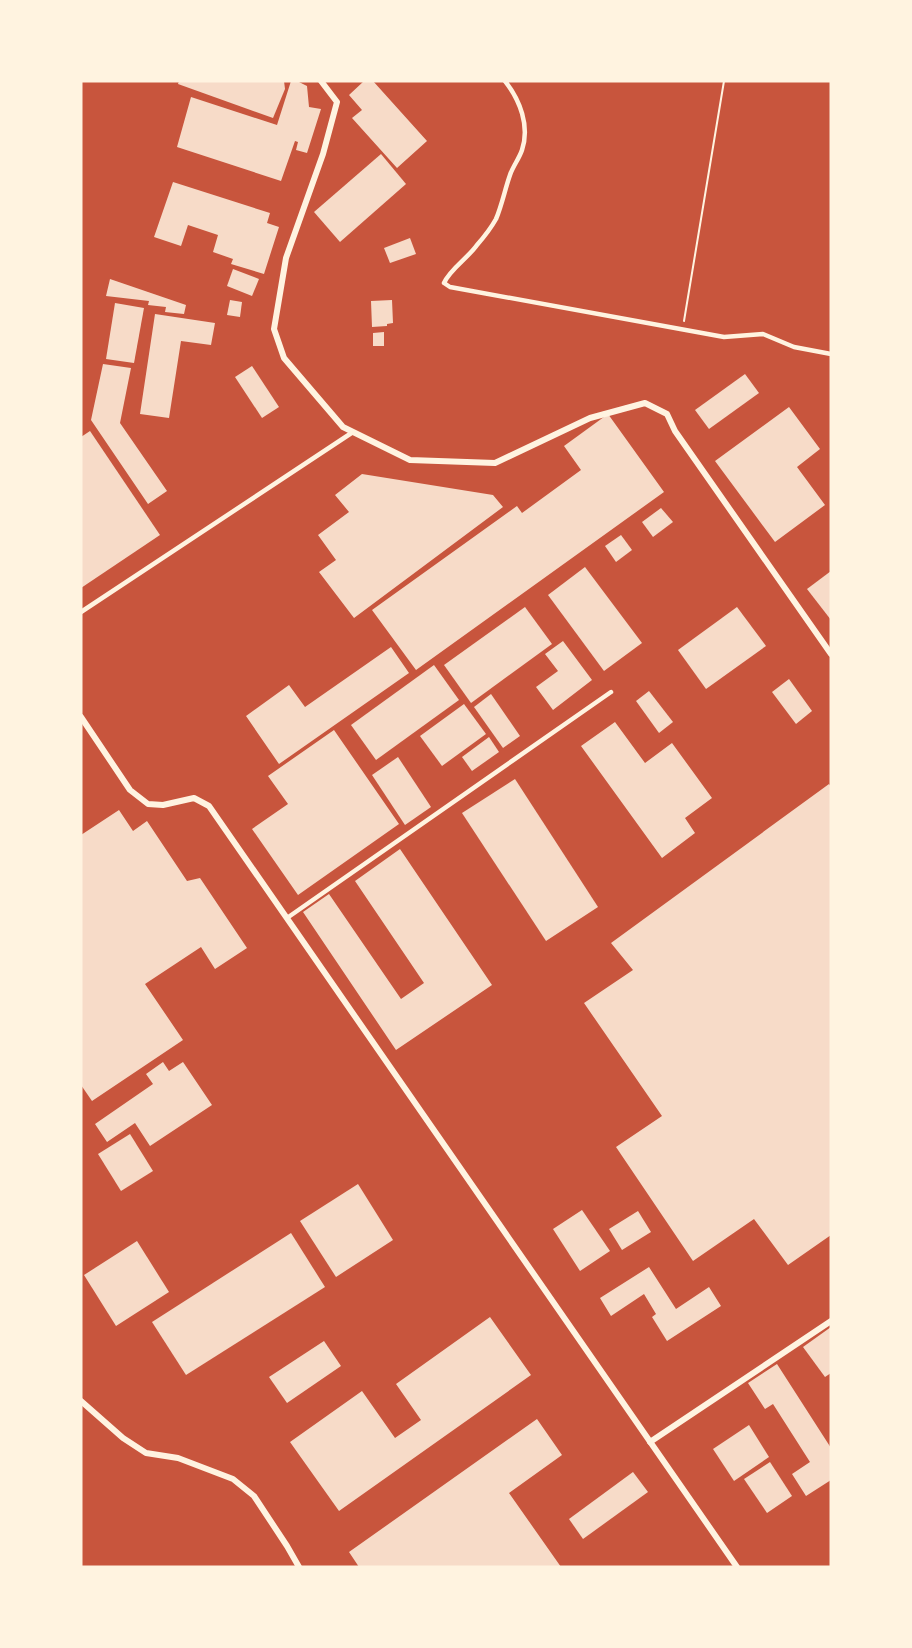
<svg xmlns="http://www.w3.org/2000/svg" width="912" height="1648" viewBox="0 0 912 1648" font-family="'Nunito Sans',sans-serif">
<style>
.building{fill:#f7dbc8}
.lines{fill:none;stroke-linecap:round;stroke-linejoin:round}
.path{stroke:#fff3e0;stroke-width:2}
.service{stroke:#fff3e0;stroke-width:4.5}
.minor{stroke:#fff3e0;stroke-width:6}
</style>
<rect width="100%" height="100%" fill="#c8553d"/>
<!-- building -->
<g class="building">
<path d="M179,81H284L285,89L273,118L178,84Z"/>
<path d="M291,81H297L307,86L309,107L321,109L307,153L296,150L298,142L295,141L281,181L177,147L191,97L277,125Z"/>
<path d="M364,81H373L427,141L397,168L352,118L362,110L349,95Z"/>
<path d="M381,154L406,184L340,242L314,212Z"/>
<path d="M173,182L270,213L267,223L279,227L264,274L231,264L233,259L213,252L218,235L188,225L181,246L154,237Z"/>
<path d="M410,238L416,254L390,263L384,248Z"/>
<path d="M233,269L259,279L252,296L227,286Z"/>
<path d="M110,279L186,305L184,314L165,312L166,307L148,305L149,301L106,296Z"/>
<path d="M230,300L242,302L240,317L227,315Z"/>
<path d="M392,300L393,323L387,324V326L372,327L371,301Z"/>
<path d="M115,303L144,308L134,363L106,359Z"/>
<path d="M155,314L215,323L211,345L181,341L169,418L140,414Z"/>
<path d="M384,332V346H373V333Z"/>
<path d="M103,364L131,368L120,423L167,491L148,504L91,420Z"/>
<path d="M252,366L279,407L262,418L235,377Z"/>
<path d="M745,374L759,393L709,429L695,410Z"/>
<path d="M789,407L820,449L797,467L825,505L775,542L715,461Z"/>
<path d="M608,414L664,492L416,670L372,610L517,506L522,513L581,470L564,446Z"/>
<path d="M90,431L160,535L81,588V437Z"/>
<path d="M362,474L493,495L503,507L354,618L319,572L336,560L318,535L349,512L335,495Z"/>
<path d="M661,508L673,522L653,537L642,522Z"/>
<path d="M621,535L632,550L616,562L605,546Z"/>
<path d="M585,567L642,643L604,671L548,595Z"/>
<path d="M831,571V620L807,589Z"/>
<path d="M525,607L552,644L471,703L444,665Z"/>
<path d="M737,607L766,646L706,689L678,650Z"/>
<path d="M563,641L592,680L553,710L536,687L558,671L545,654Z"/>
<path d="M391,647L409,673L279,764L246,716L289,685L305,707Z"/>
<path d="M434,665L459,700L376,760L351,725Z"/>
<path d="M789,679L812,711L796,724L772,692Z"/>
<path d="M649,691L673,722L659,733L636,701Z"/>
<path d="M491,694L520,736L503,748L474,707Z"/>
<path d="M464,704L486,734L442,766L420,736Z"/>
<path d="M615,722L645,763L672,743L712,798L685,818L695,833L662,858L581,746Z"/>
<path d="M334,730L399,824L298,895L252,829L288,804L268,776Z"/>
<path d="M489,737L499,752L472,771L462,757Z"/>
<path d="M398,757L431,807L405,825L372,775Z"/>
<path d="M515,779L598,907L546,941L462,813Z"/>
<path d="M829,784L831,787V1235L788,1265L754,1219L693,1261L616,1147L662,1116L584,1003L633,970L611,943Z"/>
<path d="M119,810L133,831L147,821L187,881L200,878L247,948L215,969L201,947L145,984L183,1040L92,1101L81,1085V835Z"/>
<path d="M400,849L492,985L396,1050L303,912L329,894L401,999L424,983L355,881Z"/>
<path d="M163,1062L169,1071L183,1062L212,1105L150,1146L135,1123L107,1142L95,1124L153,1084L146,1074Z"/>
<path d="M130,1134L153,1171L121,1191L98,1154Z"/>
<path d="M358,1184L393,1240L336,1277L300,1221Z"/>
<path d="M582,1210L610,1251L580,1271L553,1229Z"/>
<path d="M638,1211L651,1232L622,1250L609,1229Z"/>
<path d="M291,1233L325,1287L186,1375L152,1322Z"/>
<path d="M137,1241L169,1292L116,1326L84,1275Z"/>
<path d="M649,1267L676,1309L709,1287L721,1306L667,1341L652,1317L656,1314L644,1294L611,1316L600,1298Z"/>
<path d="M490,1317L531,1375L339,1511L290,1442L362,1391L395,1438L421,1420L396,1384Z"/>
<path d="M831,1327V1373L825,1377L803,1347Z"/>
<path d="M324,1341L341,1366L287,1403L269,1377Z"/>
<path d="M777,1364L831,1448V1480L806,1496L792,1474L810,1462L773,1404L765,1409L748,1383Z"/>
<path d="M537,1419L562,1455L509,1493L561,1567H359L349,1552Z"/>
<path d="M749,1425L769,1457L734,1481L713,1449Z"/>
<path d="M770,1462L792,1496L767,1513L744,1479Z"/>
<path d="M633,1472L648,1492L583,1539L569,1519Z"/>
</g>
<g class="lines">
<!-- path -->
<path class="path" d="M684,321L724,81"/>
<!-- service -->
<g class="service">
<path d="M505,81C520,100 530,126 522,150C519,159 513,166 510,175C505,189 502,205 496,219C491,228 484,237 477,245C468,258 450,269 444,283L450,287L724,337L763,334L794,347L831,354"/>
<path d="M81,612L353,432"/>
<path d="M287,918L611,692"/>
</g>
<!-- minor -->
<g class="minor">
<path d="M321,81L337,102L323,154L286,258L274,329L284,358L343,427L410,460L495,463L590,418L645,403L667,414L675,431L831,654"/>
<path d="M81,717L130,790L148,804L163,805L194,798L209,806L737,1567"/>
<path d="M81,1401L123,1438L146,1453L178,1458L233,1479L254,1496L287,1546L299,1567"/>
<path d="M650,1442L831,1321"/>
</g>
</g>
<!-- border -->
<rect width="912" height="1648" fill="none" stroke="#fff3e0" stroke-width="165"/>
</svg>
